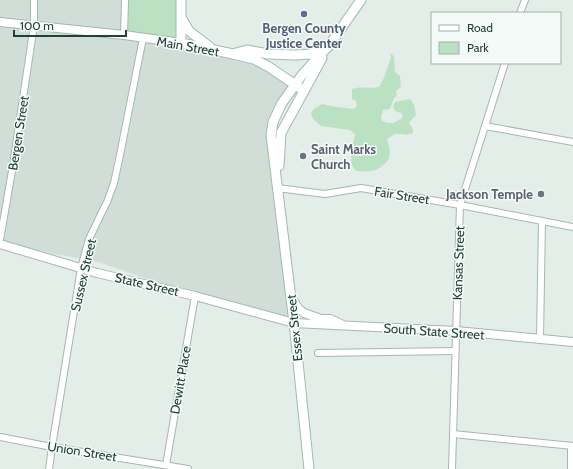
<svg xmlns="http://www.w3.org/2000/svg" width="573" height="469" viewBox="0 0 573 469" font-family="Cabin,sans-serif">
<style>
.built{fill:#d1ded8}
.green{fill:#bbe1c3}
.lines{fill:none;stroke-linecap:round;stroke-linejoin:round}
.minor-casing{stroke:#a5b7b0;stroke-width:8}
.tertiary-casing{stroke:#a5b7b0;stroke-width:10}
.secondary-casing{stroke:#a1bbb0;stroke-width:11}
.minor{stroke:#fff;stroke-width:6}
.tertiary{stroke:#fff;stroke-width:8}
.secondary{stroke:#fff;stroke-width:9}
.service-dot{fill:#5c6f8a;stroke:#f4faf7;stroke-width:1.5}
.worship-dot{fill:#6b7280;stroke:#f4faf7;stroke-width:1.5}
.labels{text-anchor:middle;dominant-baseline:central;stroke-width:3;stroke-linejoin:round;paint-order:stroke}
.service-label{font-size:13px;font-weight:bold;fill:#4e5e75;stroke:#f4faf7}
.street-label{font-size:13px;fill:#214137;stroke:#f4faf7}
.worship-label{font-size:13px;font-weight:bold;fill:#5b616d;stroke:#f4faf7;text-anchor:start}
</style>
<rect width="100%" height="100%" fill="#e3eee9"/>
<!-- built -->
<path class="built" d="M0,0H125L124,35L250,56L295,83L273,122L294,323L195,296L99,262L0,244Z"/>
<!-- green -->
<g class="green">
<path d="M125,0H181V43L124,35Z"/>
<path d="M390,54H392L394,57L395,72L400,76L401,87L396,91L397,95L394,98L390,109L383,110L381,117L382,121L387,123H393C396,121 400,120 403,117L401,113L395,111L393,107L395,102L410,99L414,105L416,115L409,123L413,129V133L406,135L402,134H395L387,139L390,151L389,159C378,172 372,172 356,171C347,162 353,146 355,134L350,130L321,126L313,119L311,113L314,109L322,104L336,107L354,109L357,106L356,101L352,99V89C361,86 370,89 379,87L383,80L391,58Z"/>
</g>
<g class="lines">
<!-- minor casing -->
<g class="minor-casing">
<g id="minor">
<path d="M520,13L525,0"/>
<path d="M124,35L125,0"/>
<path d="M485,126L573,142"/>
<path d="M277,188L325,194L361,188L460,205L573,227"/>
<path d="M0,240L13,165L34,25V0"/>
<path d="M540,339L542,221"/>
<path d="M318,353L455,351"/>
<path d="M453,434L573,446"/>
<path d="M0,437L52,447L188,469"/>
<path d="M166,465L195,296"/>
<path d="M49,469L52,447L81,268L89,239L102,212L107,202L114,183L120,155L143,38"/>
<path d="M452,469L460,205L505,63"/>
<path d="M571,469V446"/>
</g>
</g>
<!-- tertiary casing -->
<g class="tertiary-casing">
<g id="tertiary">
<path d="M0,22L124,35L181,43"/>
<path d="M0,244L97,273L195,296L294,323L456,331L573,342"/>
<path d="M291,297L298,308L304,313L321,319H330L341,324"/>
</g>
</g>
<!-- secondary casing -->
<g class="secondary-casing">
<g id="secondary">
<path d="M181,0V43L233,54L254,59L269,67L300,88"/>
<path d="M182,19L189,31L210,47"/>
<path d="M328,47L361,0"/>
<path d="M236,53L247,50L268,54L295,55L311,54L324,46"/>
<path d="M279,166L281,133L322,58"/>
<path d="M309,469L294,323L271,135L273,122L282,103L302,75L331,43"/>
</g>
</g>
<!-- minor -->
<use href="#minor" class="minor"/>
<!-- tertiary -->
<use href="#tertiary" class="tertiary"/>
<!-- secondary -->
<use href="#secondary" class="secondary"/>
</g>
<!-- markers -->
<circle class="service-dot" cx="304" cy="14" r="4"/>
<g class="worship-dot">
<circle cx="303" cy="156" r="4"/>
<circle cx="541" cy="194" r="4"/>
</g>
<g class="labels">
<!-- service labels -->
<g class="service-label">
<text x="304" y="28">Bergen County<tspan x="304" dy="15">Justice Center</tspan></text>
</g>
<!-- street labels -->
<g class="street-label">
<text transform="translate(188 46) rotate(10)">Main Street</text>
<text transform="translate(18 133) rotate(-81)">Bergen Street</text>
<text transform="translate(402 195) rotate(9)">Fair Street</text>
<text transform="translate(458 263) rotate(-88)">Kansas Street</text>
<text transform="translate(83 275) rotate(-77)">Sussex Street</text>
<text transform="translate(147 284) rotate(13)">State Street</text>
<text transform="translate(294 328) rotate(-96)">Essex Street</text>
<text transform="translate(434 331) rotate(4)">South State Street</text>
<text transform="translate(180 380) rotate(-80)">Dewitt Place</text>
<text transform="translate(82 451) rotate(9)">Union Street</text>
</g>
<!-- worship labels -->
<g class="worship-label">
<text x="311" y="149">Saint Marks<tspan x="311" dy="15">Church</tspan></text>
<text x="533" y="194" text-anchor="end">Jackson Temple</text>
</g>
</g>
<!-- legend -->
<rect x="431" y="12" width="130" height="52" fill="#f4faf7" stroke="#a0b0aa"/>
<rect x="439" y="25" width="20" height="6" fill="#ffffff" stroke="#a0b0aa"/>
<text x="467" y="32" font-size="12" fill="#214137">Road</text>
<rect x="439" y="42" width="20" height="12" fill="#bbe1c3" stroke="#a0b0aa"/>
<text x="467" y="52" font-size="12" fill="#214137">Park</text>
<!-- scale -->
<path d="M14 30v6h112v-6" fill="none" stroke="#214137" stroke-width="2"/>
<text x="20" y="30" font-size="12" fill="#214137" stroke="#f4faf7" stroke-width="3" paint-order="stroke">100 m</text>
</svg>
